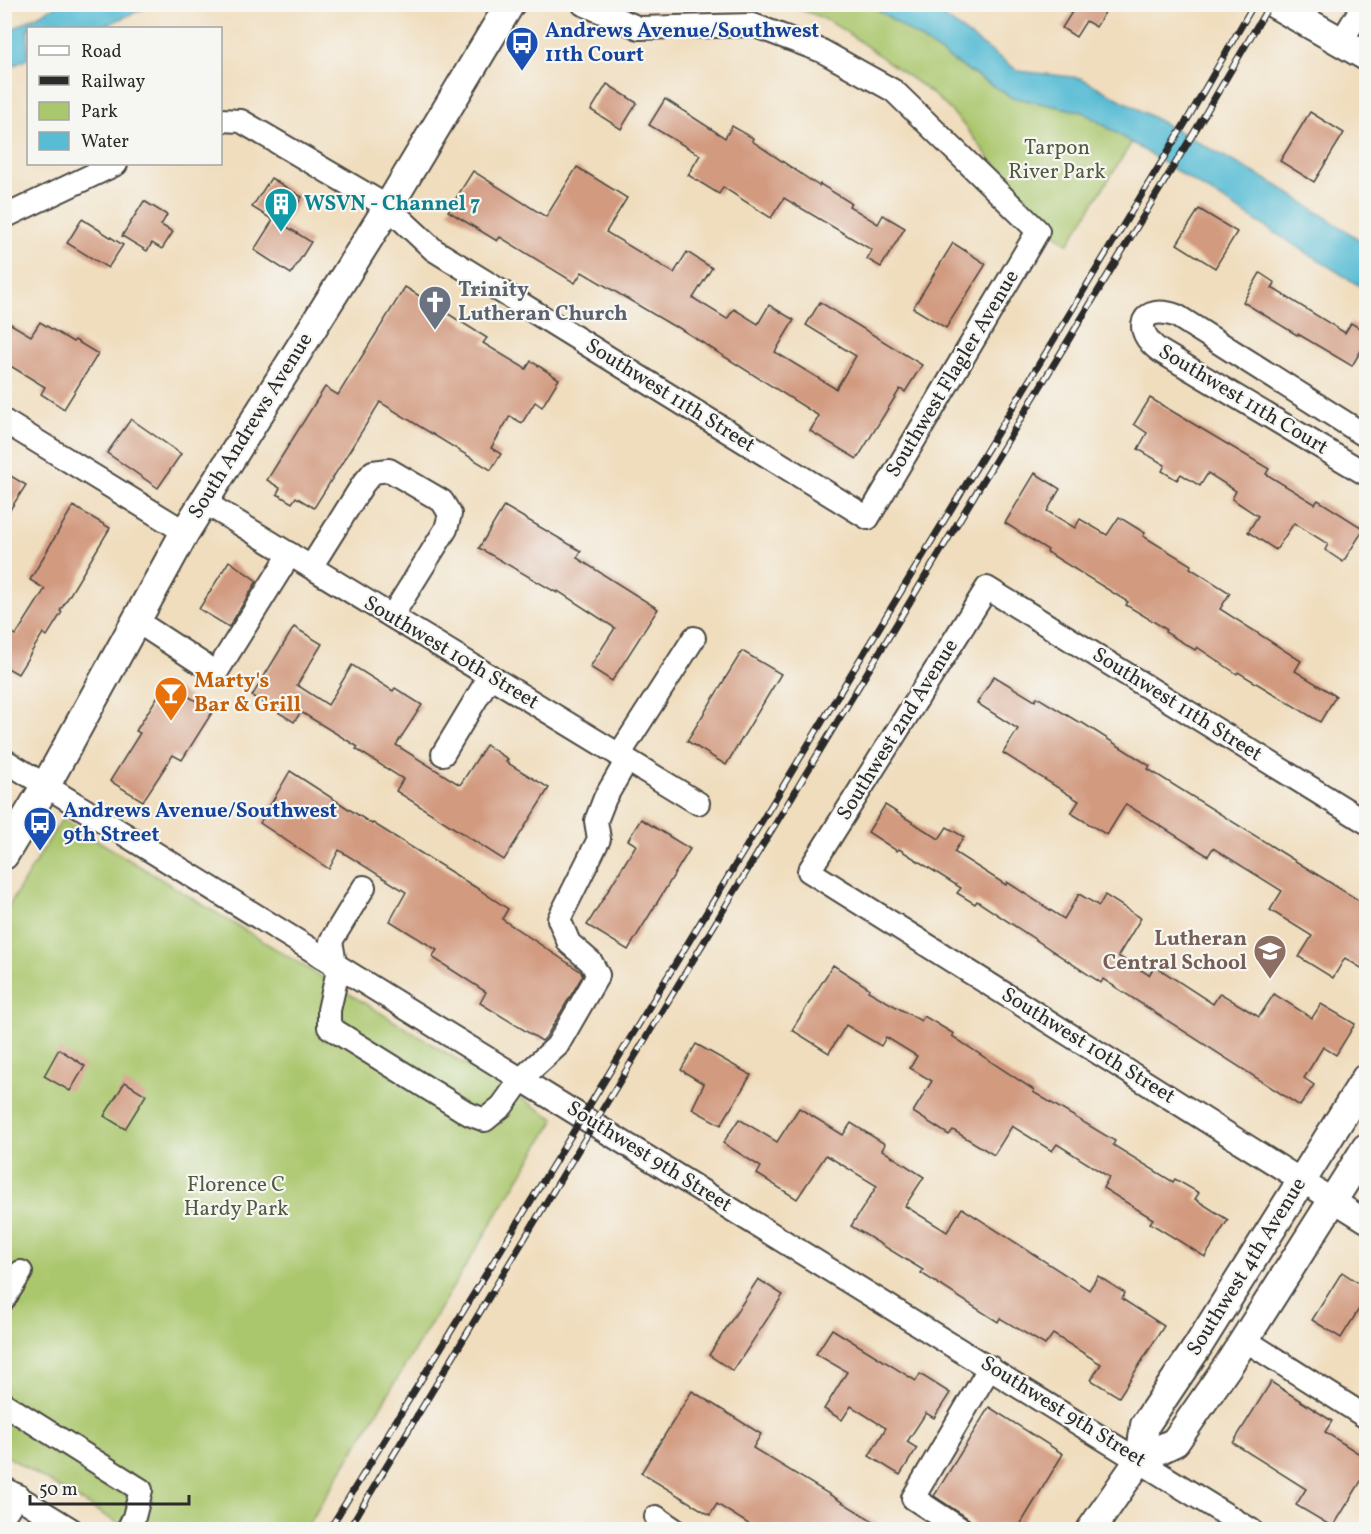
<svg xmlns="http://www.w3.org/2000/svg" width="1371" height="1534" viewBox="0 0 1371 1534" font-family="Vollkorn,serif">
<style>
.green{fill:#abc76e;stroke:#6b794c;stroke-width:1.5}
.water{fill:#57bcd4;stroke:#417480;stroke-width:1.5}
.building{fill:#d29a7f}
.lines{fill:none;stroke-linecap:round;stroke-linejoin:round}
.minor-casing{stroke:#494641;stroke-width:26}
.major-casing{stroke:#494641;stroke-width:32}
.minor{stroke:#fff;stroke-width:22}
.major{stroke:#fff;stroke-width:28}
.rail-casing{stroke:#2b2b2b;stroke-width:7}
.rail{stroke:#f6f6f2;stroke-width:4.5;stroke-dasharray:14;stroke-linecap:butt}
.labels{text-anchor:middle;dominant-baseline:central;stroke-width:4.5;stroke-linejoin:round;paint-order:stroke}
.transit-label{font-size:21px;font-weight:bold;fill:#164399;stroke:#f6f6f2;text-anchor:start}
.park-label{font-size:21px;fill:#515a3f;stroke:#f6f6f2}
.culture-label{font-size:21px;font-weight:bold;fill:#0d838f;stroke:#f6f6f2;text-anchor:start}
.worship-label{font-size:21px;font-weight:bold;fill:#5b616d;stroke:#f6f6f2;text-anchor:start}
.street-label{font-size:21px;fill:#2b2b2b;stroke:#f6f6f2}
.food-label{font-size:21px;font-weight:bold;fill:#c56008;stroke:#f6f6f2;text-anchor:start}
.education-label{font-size:21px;font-weight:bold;fill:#785e54;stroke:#f6f6f2;text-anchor:end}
</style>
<rect width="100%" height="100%" fill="#f6f6f2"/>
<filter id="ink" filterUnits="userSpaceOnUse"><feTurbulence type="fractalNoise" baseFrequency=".0167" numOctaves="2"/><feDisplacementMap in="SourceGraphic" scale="12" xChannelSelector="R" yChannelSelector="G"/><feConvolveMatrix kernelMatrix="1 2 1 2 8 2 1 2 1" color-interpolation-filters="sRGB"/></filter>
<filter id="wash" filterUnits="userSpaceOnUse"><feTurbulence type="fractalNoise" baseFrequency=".008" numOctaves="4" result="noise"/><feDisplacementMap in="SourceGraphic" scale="24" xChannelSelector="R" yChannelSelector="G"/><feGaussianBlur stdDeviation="1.35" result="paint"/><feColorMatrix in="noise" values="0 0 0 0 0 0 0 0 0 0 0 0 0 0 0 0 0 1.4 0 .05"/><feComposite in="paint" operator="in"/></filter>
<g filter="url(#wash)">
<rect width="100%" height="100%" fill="#f0ddbd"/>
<!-- green -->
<g class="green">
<path d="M770,5H871L956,63L1011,97L1083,112L1132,142L1068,244C1060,237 1050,231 1043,224C1012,193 989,154 960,121C941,98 921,85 898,69C856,40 824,7 770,5Z"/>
<path d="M62,819L555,1119L306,1529H127L5,1455V912Z"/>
</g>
<!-- water -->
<g class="water">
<path d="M58,5V4L152,5L100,28H28V59L5,69V33Z"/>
<path d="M871,5H928L1018,71L1081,78L1278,186L1366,244V290L1083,112L1011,97L956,63Z"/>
</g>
<g id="blocks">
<!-- building -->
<g class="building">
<path d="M1059,4H1110L1096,27L1086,21L1076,37L1062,28L1072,12Z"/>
<path d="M607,84L637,103L621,129L591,110Z"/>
<path d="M665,99L725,138L732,126L753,138L752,141L819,186L820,184L851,203L849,206L878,224L883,215L905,228L881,267L867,259L872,250L784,198L771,218L723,187L719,194L688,175L700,155L649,125Z"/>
<path d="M1310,112L1344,133L1314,182L1280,161Z"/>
<path d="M577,167L627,198L606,232L674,273L687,252L712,268L693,298L727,319L734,309L758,324L769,305L794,320L775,352L836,389L856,356L806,325L820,302L922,365L905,392L900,389L857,459L810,431L819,416L676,326L675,327L582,272L575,283L500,237L497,241L448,211L473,171L546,217Z"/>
<path d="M271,178L302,197L284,225L311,242L291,274L254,250L273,220L252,207Z"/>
<path d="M144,201L167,215L161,225L173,232L162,249L152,243L147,251L122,236Z"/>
<path d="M1199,209L1237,232L1215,268L1177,244Z"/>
<path d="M82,219L123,245L108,268L67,243Z"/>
<path d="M953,243L986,264L946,328L913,308Z"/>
<path d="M1260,273L1275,283L1272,288L1345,333L1351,323L1366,332V342L1352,366L1298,334L1297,335L1243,302Z"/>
<path d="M405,287L487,338L483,343L526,369L531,361L559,379L542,407L535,402L522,423L510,416L491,448L501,454L491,470L380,402L314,508L296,497L292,503L277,494L280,488L267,480L325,387L338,395Z"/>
<path d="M4,320L31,336L40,322L73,342L75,340L98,354L64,409L41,394L45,387L4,362Z"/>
<path d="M1150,398L1269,469L1266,474L1315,504L1318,500L1364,529L1343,562L1325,550L1328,544L1294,523L1276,550L1248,532L1258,516L1232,499L1236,491L1208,473L1200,486L1181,474L1177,480L1162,471L1165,465L1138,449L1147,433L1134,424Z"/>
<path d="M131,419L181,454L158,488L107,453Z"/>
<path d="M4,472L26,485L4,519Z"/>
<path d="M1035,473L1060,489L1047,511L1075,528L1080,519L1107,535L1119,517L1145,533L1143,536L1191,565L1190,568L1230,593L1220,609L1301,661L1295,671L1336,696L1320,722L1238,672L1237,674L1197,647L1195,650L1165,632L1166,629L1126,605L1128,602L1047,552L1048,550L1005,523Z"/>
<path d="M73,506L110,528L60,611L62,612L47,636L43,633L18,674L4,666V640L10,631L16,635L45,589L30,580Z"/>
<path d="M504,506L581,551L577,558L658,609L612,681L590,667L615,628L558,591L557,593L479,548Z"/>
<path d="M229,561L257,581L229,627L199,609Z"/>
<path d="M294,627L322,644L297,685L328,705L352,665L393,691L395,688L422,705L396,745L460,785L486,745L508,759L506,762L549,788L504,860L396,791L403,779L356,749L358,747L301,712L294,722L252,696Z"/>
<path d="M742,651L781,674L726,765L687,741Z"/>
<path d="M994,676L1035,701L1037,697L1080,723L1081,722L1150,766L1148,769L1366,905V971L1345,958L1333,978L1299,957L1312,936L1270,910L1282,891L1213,848L1208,856L1126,804L1107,835L1071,813L1079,801L1003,753L1018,729L977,703Z"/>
<path d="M166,683L213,711L182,760L173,755L143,801L110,781L140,733L136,731Z"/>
<path d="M290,771L372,824L373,823L475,887L508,909L502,919L580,971L583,975L546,1037L542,1041L480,1003L486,992L432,957L437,950L390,921L406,892L339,850L329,869L260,823Z"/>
<path d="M885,805L939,839L947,827L964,837L954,852L1006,885L1007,882L1064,919L1079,894L1099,906L1105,895L1141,918L1118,956L1149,975L1155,966L1213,1004L1220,993L1259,1017L1274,994L1312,1018L1321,1004L1355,1024L1336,1055L1323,1047L1304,1078L1314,1085L1300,1106L1103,979L1101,983L977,901L975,904L957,893L961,888L899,849L897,851L868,832Z"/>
<path d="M641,819L690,849L628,950L587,925L636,845L628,840Z"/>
<path d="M833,965L869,988L868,991L921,1021L924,1016L954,1034L952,1036L1034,1090L1033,1092L1115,1141L1113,1145L1173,1182L1175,1179L1199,1193L1195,1199L1228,1220L1205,1257L1150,1223L1153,1219L1103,1188L1109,1177L1057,1144L1052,1151L1012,1126L994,1155L953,1130L949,1135L913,1112L932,1081L910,1068L917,1056L886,1037L881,1046L846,1025L829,1053L792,1030Z"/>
<path d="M696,1044L751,1075L721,1125L692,1109L704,1084L681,1070Z"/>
<path d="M59,1049L85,1066L70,1091L44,1076Z"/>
<path d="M125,1082L146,1095L125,1129L104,1116Z"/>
<path d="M799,1108L843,1135L851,1123L885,1144L882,1150L924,1177L905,1206L947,1232L962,1208L1089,1290L1098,1276L1125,1293L1122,1299L1164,1326L1119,1397L1091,1380L1101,1364L1053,1334L1045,1345L1000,1318L998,1322L921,1273L923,1270L851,1226L877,1186L826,1155L797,1199L757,1174L761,1167L723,1143L739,1119L777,1142Z"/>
<path d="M1342,1272L1366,1288V1298L1341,1338L1312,1320Z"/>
<path d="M758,1279L783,1295L733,1371L709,1355Z"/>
<path d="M832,1329L916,1381L920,1374L950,1393L934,1418L926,1413L907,1442L917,1448L900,1475L869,1456L886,1428L851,1406L842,1420L824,1409L847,1372L816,1354Z"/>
<path d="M1271,1382L1332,1421L1325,1432L1366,1458V1473L1333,1527L1296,1505L1306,1489L1233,1443Z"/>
<path d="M692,1391L761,1434L753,1448L888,1530H758L717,1504L710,1515L641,1473Z"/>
<path d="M989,1407L1063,1454L1017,1530H978L969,1519L934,1496Z"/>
</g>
</g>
</g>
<g filter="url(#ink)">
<use href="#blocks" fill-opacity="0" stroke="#494641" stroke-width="1.5"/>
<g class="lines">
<!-- minor casing -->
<g class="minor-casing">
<g id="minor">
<path d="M1341,42L1364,4"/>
<path d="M220,120L241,121L388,207L434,250L868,518L1038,231L894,91L822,51L753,25L639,28L583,4"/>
<path d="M4,217L116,164"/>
<path d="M4,421L185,532"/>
<path d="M1366,436L1177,316C1141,303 1131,330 1160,351L1366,474"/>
<path d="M204,502L698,803"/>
<path d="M311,567L363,484L373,472L389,470L442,501L450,514L446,529L392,616"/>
<path d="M135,620L216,673L290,554"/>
<path d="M443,754L490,676"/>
<path d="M619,755L694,638"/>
<path d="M4,760L1251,1530"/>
<path d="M1366,822L987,588L809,871L1366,1221"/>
<path d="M364,887L331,941L337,975L329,1010V1027L469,1114L485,1120L502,1106L522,1078L557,1046L598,975L591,962L569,943L559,919L599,839L596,821L605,798L627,760"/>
<path d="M4,1299L21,1272"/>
<path d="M1245,1340L1366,1417"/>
<path d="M4,1404L141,1490L134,1517L128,1530"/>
<path d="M4,1488L72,1530"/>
<path d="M4,1515L17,1495"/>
<path d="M656,1517L675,1530"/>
<path d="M962,1530L913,1498L990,1367"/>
</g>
</g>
<!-- major casing -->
<g class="major-casing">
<g id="major">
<path d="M1275,4L1366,56"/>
<path d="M4,855L46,785L185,532L388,207L510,4"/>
<path d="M1140,1459L1175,1442L1229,1364L1366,1148"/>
<path d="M1091,1530L1140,1459L1145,1425L1198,1346L1366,1078"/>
</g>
</g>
<!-- minor -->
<use href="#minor" class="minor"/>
<!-- major -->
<use href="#major" class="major"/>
<!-- rail casing -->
<g class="rail-casing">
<g id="rail">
<path d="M329,1530L583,1116L1187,120L1254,4"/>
<path d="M348,1530L1198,126L1270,4"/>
</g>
</g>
<!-- rail -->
<use href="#rail" class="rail"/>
</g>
</g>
<!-- icons -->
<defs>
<g id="bus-pin" transform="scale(1.725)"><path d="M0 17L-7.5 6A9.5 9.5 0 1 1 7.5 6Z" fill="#1a4fb4" stroke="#f6f6f2"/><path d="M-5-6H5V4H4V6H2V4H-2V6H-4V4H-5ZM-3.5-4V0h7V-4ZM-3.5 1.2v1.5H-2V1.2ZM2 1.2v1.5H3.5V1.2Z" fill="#fff"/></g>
<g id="building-pin" transform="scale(1.725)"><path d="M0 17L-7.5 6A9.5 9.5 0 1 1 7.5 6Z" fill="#0f9aa8" stroke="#f6f6f2"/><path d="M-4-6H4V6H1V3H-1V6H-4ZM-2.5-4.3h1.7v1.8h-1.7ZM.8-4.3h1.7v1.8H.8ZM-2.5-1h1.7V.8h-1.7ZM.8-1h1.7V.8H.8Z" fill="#fff"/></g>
<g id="church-pin" transform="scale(1.725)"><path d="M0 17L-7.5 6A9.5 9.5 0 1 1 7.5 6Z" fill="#6b7280" stroke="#f6f6f2"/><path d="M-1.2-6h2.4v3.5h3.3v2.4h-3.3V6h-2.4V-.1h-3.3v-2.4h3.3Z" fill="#fff"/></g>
<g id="bar-pin" transform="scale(1.725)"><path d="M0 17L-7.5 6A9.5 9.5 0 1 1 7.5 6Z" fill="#e8710a" stroke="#f6f6f2"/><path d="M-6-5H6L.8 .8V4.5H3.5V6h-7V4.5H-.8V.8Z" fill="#fff"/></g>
<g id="school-pin" transform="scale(1.725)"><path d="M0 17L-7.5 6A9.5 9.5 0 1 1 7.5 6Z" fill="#8d6e63" stroke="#f6f6f2"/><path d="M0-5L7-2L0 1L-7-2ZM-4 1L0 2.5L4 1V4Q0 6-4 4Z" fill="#fff"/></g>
</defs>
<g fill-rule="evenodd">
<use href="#bus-pin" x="522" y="43"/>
<use href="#building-pin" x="281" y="204"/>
<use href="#church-pin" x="435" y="302"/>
<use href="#bar-pin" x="171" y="693"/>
<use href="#bus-pin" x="40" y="823"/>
<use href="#school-pin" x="1270" y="951"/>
</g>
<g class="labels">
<!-- transit labels -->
<g class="transit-label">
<text x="545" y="31">Andrews Avenue/Southwest<tspan x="545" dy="24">11th Court</tspan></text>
<text x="63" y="811">Andrews Avenue/Southwest<tspan x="63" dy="24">9th Street</tspan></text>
</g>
<!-- park labels -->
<g class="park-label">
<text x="1057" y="148">Tarpon<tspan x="1057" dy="24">River Park</tspan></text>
<text x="236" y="1185">Florence C<tspan x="236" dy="24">Hardy Park</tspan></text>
</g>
<!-- culture labels -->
<g class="culture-label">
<text x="304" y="204">WSVN - Channel 7</text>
</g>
<!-- worship labels -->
<g class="worship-label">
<text x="458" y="290">Trinity<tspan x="458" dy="24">Lutheran Church</tspan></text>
</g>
<!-- street labels -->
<g class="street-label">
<text transform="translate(953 374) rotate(-59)">Southwest Flagler Avenue</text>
<text transform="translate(670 396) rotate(32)">Southwest 11th Street</text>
<text transform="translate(1243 400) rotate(31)">Southwest 11th Court</text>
<text transform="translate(251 426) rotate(-58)">South Andrews Avenue</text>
<text transform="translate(451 653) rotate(31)">Southwest 10th Street</text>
<text transform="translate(1177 705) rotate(32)">Southwest 11th Street</text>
<text transform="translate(898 730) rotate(-58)">Southwest 2nd Avenue</text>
<text transform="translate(1088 1046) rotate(32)">Southwest 10th Street</text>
<text transform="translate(649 1157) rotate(32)">Southwest 9th Street</text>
<text transform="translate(1247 1267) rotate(-58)">Southwest 4th Avenue</text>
<text transform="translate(1063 1412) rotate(32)">Southwest 9th Street</text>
</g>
<!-- food labels -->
<g class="food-label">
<text x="194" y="681">Marty's<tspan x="194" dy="24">Bar &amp; Grill</tspan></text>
</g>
<!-- education labels -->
<g class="education-label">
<text x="1247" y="939">Lutheran<tspan x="1247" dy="24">Central School</tspan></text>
</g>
</g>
<!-- margin -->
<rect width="1371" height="1534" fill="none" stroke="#f6f6f2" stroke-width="24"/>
<!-- legend -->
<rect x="27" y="27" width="195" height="138" fill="#f6f6f2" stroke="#a5a5a2" stroke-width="1.5"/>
<rect x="39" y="46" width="30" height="9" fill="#ffffff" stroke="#a5a5a2" stroke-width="1.5"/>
<text x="81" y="57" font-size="18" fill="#2b2b2b">Road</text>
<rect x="39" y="76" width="30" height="9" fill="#2b2b2b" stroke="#a5a5a2" stroke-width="1.5"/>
<text x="81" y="87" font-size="18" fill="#2b2b2b">Railway</text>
<rect x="39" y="102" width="30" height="18" fill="#abc76e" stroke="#a5a5a2" stroke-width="1.5"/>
<text x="81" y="117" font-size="18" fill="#2b2b2b">Park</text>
<rect x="39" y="132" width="30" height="18" fill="#57bcd4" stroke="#a5a5a2" stroke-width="1.5"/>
<text x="81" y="147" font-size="18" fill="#2b2b2b">Water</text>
<!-- scale -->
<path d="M30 1495v9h159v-9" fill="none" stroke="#2b2b2b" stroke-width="3"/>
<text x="39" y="1495" font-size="18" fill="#2b2b2b" stroke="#f6f6f2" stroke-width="4.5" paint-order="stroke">50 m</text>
</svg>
